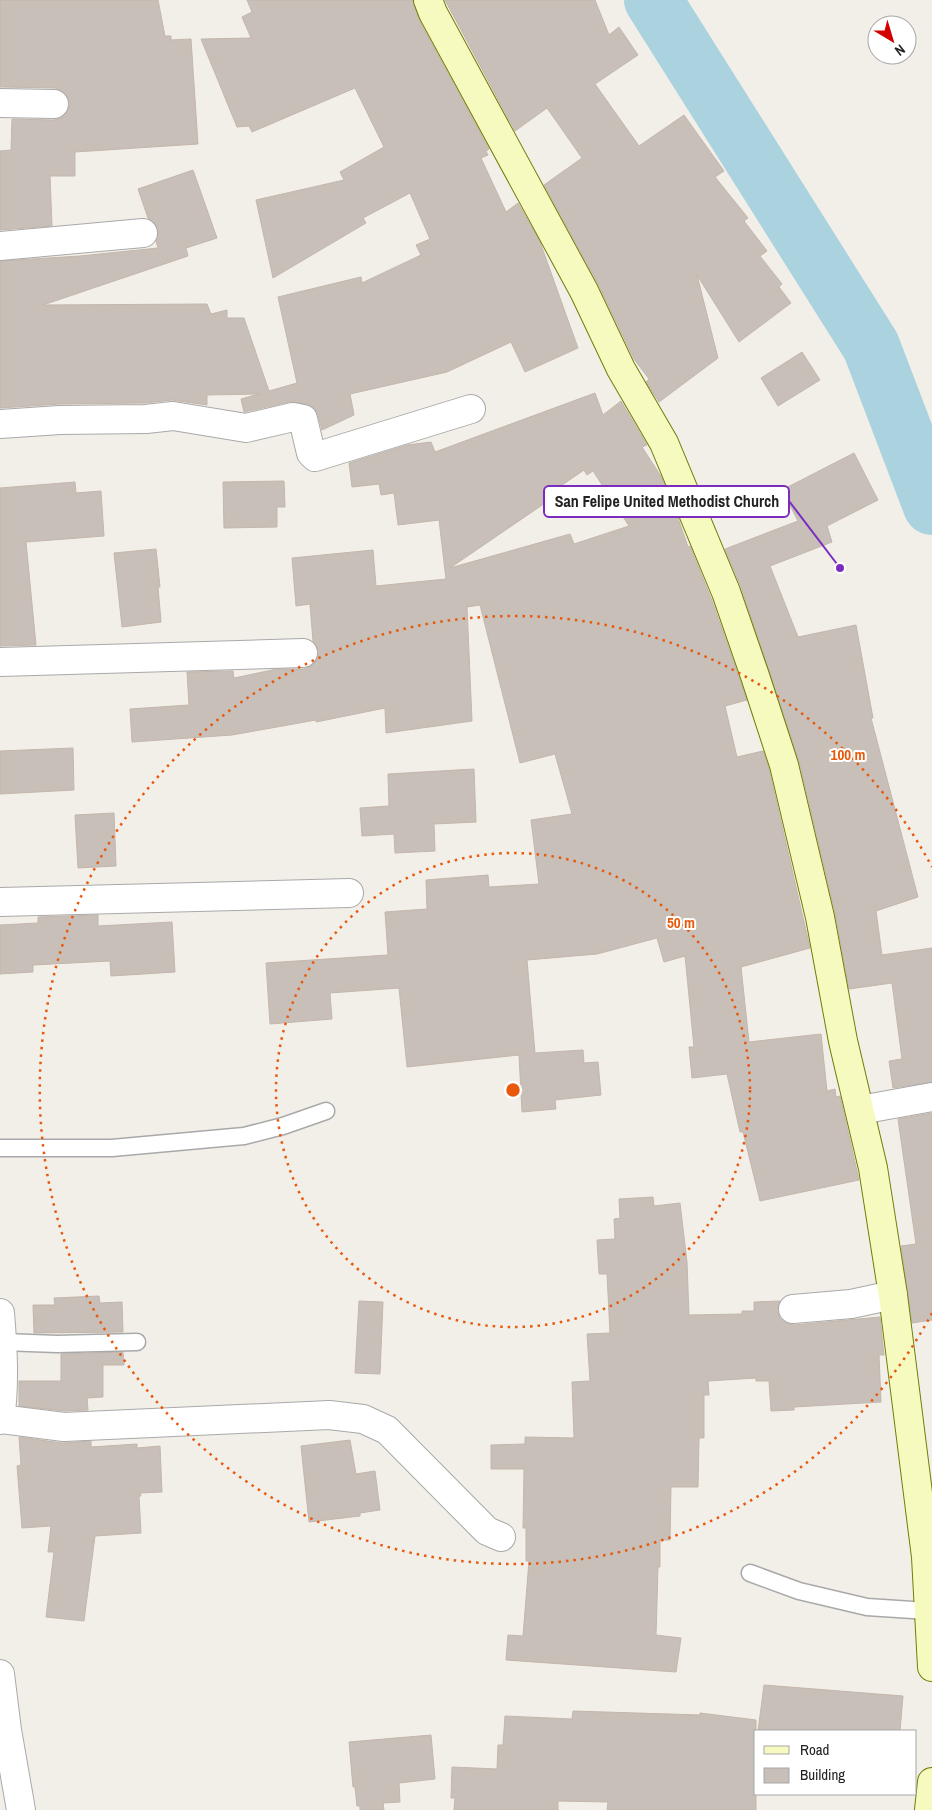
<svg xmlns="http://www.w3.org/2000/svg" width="932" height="1810" viewBox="0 0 932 1810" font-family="'Archivo Narrow',sans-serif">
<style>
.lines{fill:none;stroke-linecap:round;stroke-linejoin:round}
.river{stroke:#aad3df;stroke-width:58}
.building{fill:#c7bfb8;stroke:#c4b6ab;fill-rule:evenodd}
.lane-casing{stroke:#a9a9a9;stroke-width:19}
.street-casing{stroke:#a9a9a9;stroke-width:30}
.secondary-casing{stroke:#707d05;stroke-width:30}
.lane{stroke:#fff;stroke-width:16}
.street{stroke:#fff;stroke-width:28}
.secondary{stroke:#f7fabf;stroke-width:28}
.ring{fill:none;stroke:#e8590c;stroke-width:2.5;stroke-dasharray:2.5 5}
.centre{fill:#e8590c;stroke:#fff;stroke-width:2.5}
.ring-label{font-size:15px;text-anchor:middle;font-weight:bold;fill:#e8590c;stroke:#fff;stroke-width:4;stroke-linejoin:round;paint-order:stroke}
.leader{fill:none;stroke:#7b2cbf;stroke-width:2}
.callout-dot{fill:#7b2cbf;stroke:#fff;stroke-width:2}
.callout{fill:#fff;stroke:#7b2cbf;stroke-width:2}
.callout-label{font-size:16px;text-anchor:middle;font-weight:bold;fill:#222}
</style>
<rect width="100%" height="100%" fill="#f2efe9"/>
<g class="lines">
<!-- river -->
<path class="river" d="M653,0L871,346L932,506"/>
</g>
<!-- building -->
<g class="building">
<path d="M0,0H158L165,36H171V40L191,39L198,144L75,152V176H50L52,226L0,230V151L11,150L12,119L54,120L61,118L67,112L70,104L67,96L62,91L55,88L0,87Z"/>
<path d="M247,0H413L419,20L489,149L486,151L488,155L481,158L506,212L518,203L540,242L578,348L525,372L511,342L447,372L350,394L354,415L322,430L318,415L314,408L306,404L289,402L244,412L241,399L259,394L207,395V405L172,400L145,403L60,404L0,408V261L80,256L158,248L156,241L158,231L155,224L148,218L138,189L193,170L217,238L186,248L188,256L43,305L207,304L211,314L227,310V318H244L269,391L297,383L278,297L361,277L362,283L421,255L416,245L430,239L410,193L363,218L366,223L273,278L256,200L344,180L340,172L384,147L355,88L252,132L249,126L237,127L201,39L251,38L242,17L252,12Z"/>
<path d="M445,0H595L609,35L619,27L638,55L595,84L639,146L684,115L724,171L715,177L748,218L744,221L767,251L760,256L782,284L779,287L791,303L739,342L697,275L718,358L659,402L646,382L649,379L634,359L598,284L544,185L582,158L547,108L515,131Z"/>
<path d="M802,352L820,380L778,406L761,378Z"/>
<path d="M595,393L603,415L621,401L647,445L642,447L662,478L677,515L688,547L690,546L711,598L747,700L725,706L737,757L763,751L769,769L810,948L741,967L749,1042L821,1034L827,1091L835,1089L836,1097L840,1096L859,1180L760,1201L743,1132H740L727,1074L692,1078L689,1047H694L685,956L664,962L657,938L597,954L527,960L535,1053L583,1050L584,1063L598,1062L601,1095L555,1100L556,1109L522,1112L519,1055L407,1067L399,988L330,993L332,1019L270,1024L266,963L388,955L385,912L427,909L426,880L488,875L489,887L539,884L531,820L572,814L555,754L520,763L480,605L467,607L472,721L386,733L385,708L316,722V720L232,735L132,742L130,709L189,705L187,672L233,671L234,678L277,669H304L311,666L316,661L319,652L316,645L313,641L310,604L296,606L292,558L373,550L376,586L446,579L439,520L398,525L394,493L381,495L379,484L352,487L349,463L407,445L431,442L435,452ZM584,470L587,475L593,471L629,526L574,544L570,534L450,568L551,499L549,494Z"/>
<path d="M854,453L878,500L827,526L832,542L770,566L798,637L856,625L873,718H871L918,897L876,911L882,955L932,948V1082L893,1088L889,1061L902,1059L892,983L849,989L835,913L799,761L741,587L725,549L798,521L782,490Z"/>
<path d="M284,481L285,507H277V527L224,528L223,482Z"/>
<path d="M75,482L76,493L101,491L104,536L26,542L36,645L0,646V488Z"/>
<path d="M156,549L160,587H158L161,622L122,627L114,553Z"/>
<path d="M73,748L74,790L0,794V751Z"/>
<path d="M474,769L476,822L434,824L435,851L395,853L394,834L362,836L360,808L389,806L388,774Z"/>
<path d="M114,813L116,866L78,868L75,815Z"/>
<path d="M98,915V926L172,922L175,972L111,976L110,961L33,965V972L0,974V925L38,923V917Z"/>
<path d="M932,1113V1320L912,1323L901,1246L916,1244L898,1119Z"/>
<path d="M653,1197L654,1206L680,1203L687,1262L689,1315L742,1314V1311H754V1302L780,1301L777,1310L780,1318L786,1323L794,1325L880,1317L884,1355H879L881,1402L794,1407V1410L771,1411L769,1381H756V1378L708,1381L709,1395H704V1438H699L698,1487H671L670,1540H660V1567H658L656,1635L681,1638L676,1672L506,1660L508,1635L523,1636L529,1561H526V1528H523L524,1469H491V1445L525,1444V1437L574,1438L572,1382L590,1381L587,1334L610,1333L607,1274H599L597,1240L615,1239L614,1219L620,1218L619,1199Z"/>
<path d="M99,1296L100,1303L122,1302L123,1332L34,1333L33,1305H55L54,1298Z"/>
<path d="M359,1301L383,1302L380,1374L355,1373Z"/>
<path d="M123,1352L124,1365H103V1397L87,1398L88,1410L65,1411L19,1406V1381H61V1354Z"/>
<path d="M19,1437L62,1443L91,1441V1447L137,1444V1448L160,1446L162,1492L140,1493L141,1496H139L141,1533L95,1536L84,1621L46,1617L54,1552H48L51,1526L22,1528L17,1466L21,1465Z"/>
<path d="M350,1440L356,1474L375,1471L380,1510L360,1513V1516L309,1522L301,1446Z"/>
<path d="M764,1685L903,1696L900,1731H758Z"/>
<path d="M573,1711L700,1715V1713L756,1720V1810H607L608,1802L558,1801V1810H454L455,1798H451L452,1767L497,1769L498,1745H503L505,1716L572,1719Z"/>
<path d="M431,1735L435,1779L399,1783L400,1802L383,1803L384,1810H360V1806H357L355,1787H353L349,1742Z"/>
</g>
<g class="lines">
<!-- lane casing -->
<g class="lane-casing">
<g id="lane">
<path d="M0,1148H112L244,1136L283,1126L326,1111"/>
<path d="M3,1342L57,1344L137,1342"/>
<path d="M750,1573L799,1591L867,1607L928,1611"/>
</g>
</g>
<!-- street casing -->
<g class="street-casing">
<g id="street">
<path d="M0,103L54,104"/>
<path d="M0,246L143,233"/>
<path d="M0,424L60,420L146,419L173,416L246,428L293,417L303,419L311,453L315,457L471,409"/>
<path d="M0,662L303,653"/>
<path d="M0,902L349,893"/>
<path d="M860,1110L932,1097"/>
<path d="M793,1309L851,1304L893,1295"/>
<path d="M0,1313C3,1349 5,1384 0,1420"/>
<path d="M0,1419L64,1427L329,1415L363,1419L387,1430L487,1531L501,1537"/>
<path d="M0,1674L7,1730L21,1810"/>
</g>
</g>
<!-- secondary casing -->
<g class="secondary-casing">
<g id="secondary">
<path d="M428,0L433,13L584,291L621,369L664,443L726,592L755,676L784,765L820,917L843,1041L873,1168L893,1295L926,1557L932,1667"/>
<path d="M929,1810L932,1782"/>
</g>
</g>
<!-- lane -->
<use href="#lane" class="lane"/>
<!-- street -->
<use href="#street" class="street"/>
<!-- secondary -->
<use href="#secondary" class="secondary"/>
</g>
<!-- distance rings -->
<g class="ring">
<circle cx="513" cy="1090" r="237"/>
<path d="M932 1313A474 474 0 1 1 932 867"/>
</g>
<circle cx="513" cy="1090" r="8" class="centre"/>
<g class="ring-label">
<text x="848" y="760">100 m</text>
<text x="681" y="928">50 m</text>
</g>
<!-- callouts -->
<path class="leader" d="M840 568L789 501"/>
<circle class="callout-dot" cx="840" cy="568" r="5"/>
<rect class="callout" x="544" y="486" width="245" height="31" rx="5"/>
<g class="callout-label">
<text x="667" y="507">San Felipe United Methodist Church</text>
</g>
<!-- legend -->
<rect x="754" y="1730" width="162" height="65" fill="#ffffff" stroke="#a7a7a7"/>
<rect x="764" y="1746" width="25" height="8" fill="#f7fabf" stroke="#a7a7a7"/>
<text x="800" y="1755" font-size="15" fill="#222222">Road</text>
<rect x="764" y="1768" width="25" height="15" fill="#c7bfb8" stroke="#a7a7a7"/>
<text x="800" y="1780" font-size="15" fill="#222222">Building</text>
<!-- north arrow -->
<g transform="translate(892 40) rotate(142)"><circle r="24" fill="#ffffff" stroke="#a7a7a7"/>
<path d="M0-4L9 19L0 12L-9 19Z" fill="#d40000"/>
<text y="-8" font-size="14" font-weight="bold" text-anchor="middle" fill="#222222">N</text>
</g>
</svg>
